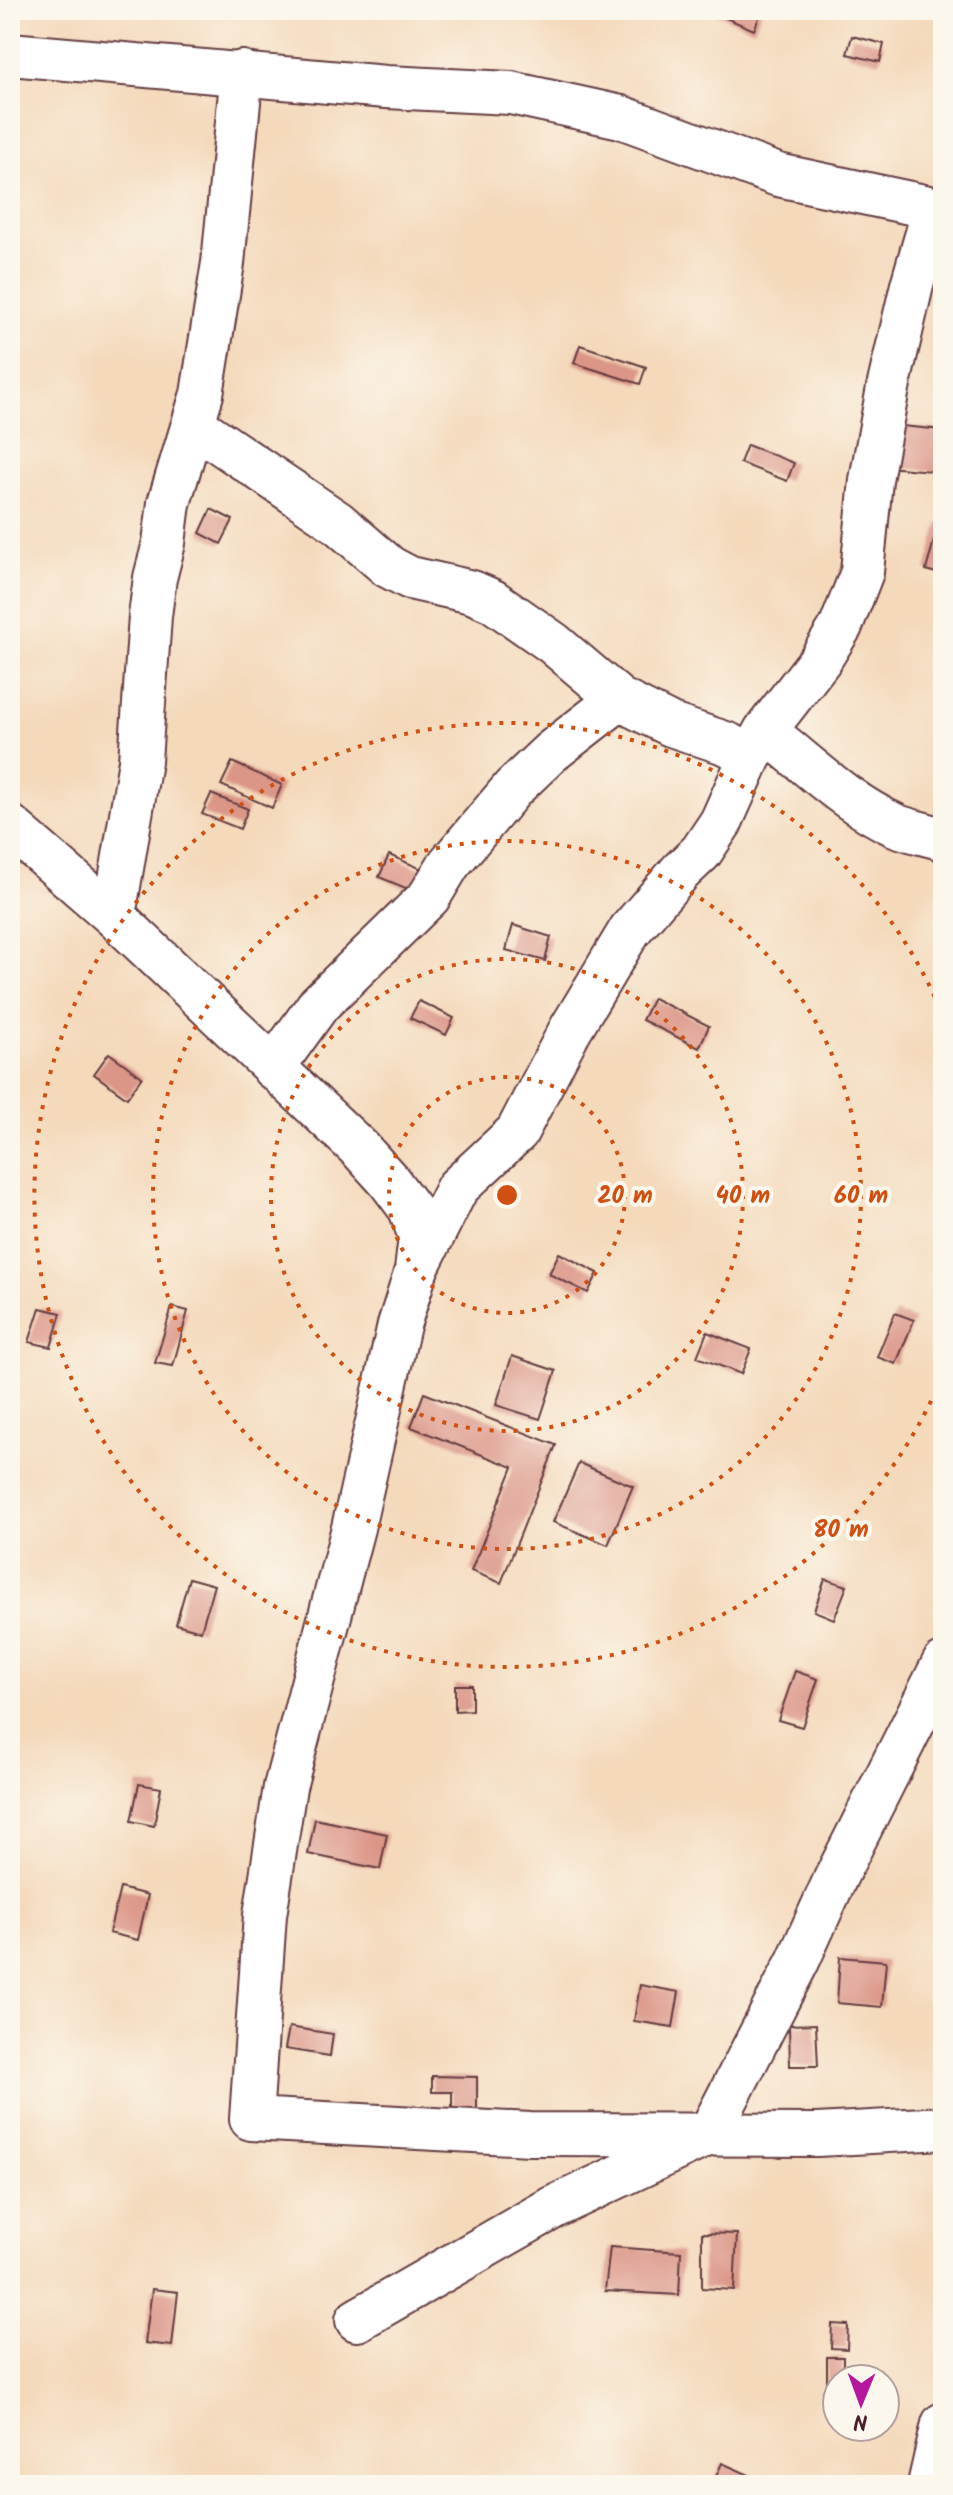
<svg xmlns="http://www.w3.org/2000/svg" width="953" height="2495" viewBox="0 0 953 2495" font-family="Kalam,sans-serif">
<style>
.building{fill:#dc9688}
.lines{fill:none;stroke-linecap:round;stroke-linejoin:round}
.minor-casing{stroke:#643b41;stroke-width:46}
.minor{stroke:#fff;stroke-width:42}
.ring{fill:none;stroke:#d05011;stroke-width:4;stroke-dasharray:4 8}
.centre{fill:#d05011;stroke:#fbf7ec;stroke-width:4}
.ring-label{font-size:24px;text-anchor:middle;font-weight:bold;fill:#d05011;stroke:#fbf7ec;stroke-width:8;stroke-linejoin:round;paint-order:stroke}
</style>
<rect width="100%" height="100%" fill="#fbf7ec"/>
<filter id="ink" filterUnits="userSpaceOnUse"><feTurbulence type="fractalNoise" baseFrequency=".0125" numOctaves="2"/><feDisplacementMap in="SourceGraphic" scale="16" xChannelSelector="R" yChannelSelector="G"/><feConvolveMatrix kernelMatrix="1 2 1 2 8 2 1 2 1" color-interpolation-filters="sRGB"/></filter>
<filter id="wash" filterUnits="userSpaceOnUse"><feTurbulence type="fractalNoise" baseFrequency=".006" numOctaves="4" result="noise"/><feDisplacementMap in="SourceGraphic" scale="32" xChannelSelector="R" yChannelSelector="G"/><feGaussianBlur stdDeviation="1.8" result="paint"/><feColorMatrix in="noise" values="0 0 0 0 0 0 0 0 0 0 0 0 0 0 0 0 0 1.4 0 .05"/><feComposite in="paint" operator="in"/></filter>
<g filter="url(#wash)">
<rect width="100%" height="100%" fill="#f4d9bb"/>
<g id="blocks">
<!-- building -->
<g class="building">
<path d="M707,10H762L754,30Z"/>
<path d="M852,36L884,44L880,62L847,54Z"/>
<path d="M580,345L646,367L640,384L574,363Z"/>
<path d="M891,425L943,430V472L887,467Z"/>
<path d="M747,445L794,463L787,481L740,463Z"/>
<path d="M211,509L233,520L221,544L200,533Z"/>
<path d="M939,522L943,523V575L926,570Z"/>
<path d="M232,762L282,785L272,808L221,785Z"/>
<path d="M211,794L248,809L240,829L202,814Z"/>
<path d="M389,855L429,872L420,894L379,877Z"/>
<path d="M513,925L551,937L545,961L506,950Z"/>
<path d="M653,998L709,1026L699,1048L642,1020Z"/>
<path d="M419,1001L454,1018L446,1035L410,1018Z"/>
<path d="M109,1053L142,1077L127,1098L94,1074Z"/>
<path d="M559,1253L598,1273L588,1293L549,1274Z"/>
<path d="M172,1307L188,1311L173,1366L155,1363Z"/>
<path d="M40,1308L61,1313L51,1347L29,1342Z"/>
<path d="M895,1313L914,1320L896,1364L877,1357Z"/>
<path d="M707,1332L751,1349L741,1374L697,1357Z"/>
<path d="M512,1356L556,1371L540,1419L496,1405Z"/>
<path d="M424,1393L556,1445L501,1583L471,1571L513,1467L411,1427Z"/>
<path d="M579,1463L633,1486L608,1545L553,1522Z"/>
<path d="M189,1578L214,1585L201,1631L176,1624Z"/>
<path d="M825,1579L847,1586L834,1619L814,1611Z"/>
<path d="M795,1671L818,1679L802,1727L778,1720Z"/>
<path d="M455,1685H472V1710L455,1711Z"/>
<path d="M139,1784L161,1788L154,1826L131,1821Z"/>
<path d="M315,1819L387,1834L380,1869L308,1854Z"/>
<path d="M120,1888L148,1895L138,1940L109,1933Z"/>
<path d="M840,1957L886,1961L882,2007L837,2003Z"/>
<path d="M640,1985L679,1992L673,2027L634,2021Z"/>
<path d="M816,2024L818,2066H790L789,2025Z"/>
<path d="M289,2027L333,2034L330,2056L285,2049Z"/>
<path d="M432,2076L477,2077V2117H452V2092H432Z"/>
<path d="M702,2233L737,2234L734,2290L702,2288Z"/>
<path d="M610,2247L681,2252L679,2295L605,2291Z"/>
<path d="M152,2289L178,2292L172,2346L145,2343Z"/>
<path d="M832,2324L848,2325L847,2349L831,2348Z"/>
<path d="M827,2357H843V2379H837V2384H827Z"/>
<path d="M722,2463L765,2482L764,2485H712Z"/>
</g>
</g>
</g>
<g filter="url(#ink)">
<use href="#blocks" fill-opacity="0" stroke="#643b41" stroke-width="2"/>
<g class="lines">
<!-- minor casing -->
<g class="minor-casing">
<g id="minor">
<path d="M10,54L386,87L511,93L621,117L778,175L943,210"/>
<path d="M194,425L337,522L389,567L410,578L472,592L493,601L553,643L619,699L671,725L728,744L750,757"/>
<path d="M765,731C808,764 845,802 895,825C910,831 927,834 943,839"/>
<path d="M10,826L114,916L360,1149L389,1181L410,1209L420,1237L416,1271L399,1325L353,1528L285,1787L265,1915L251,2119L530,2134L817,2135L943,2128"/>
<path d="M114,916L140,761L150,616L155,578L164,543L169,503L202,394L223,263L242,72"/>
<path d="M273,1068L319,1004L429,897L449,864L513,788L551,752L619,699"/>
<path d="M418,1266L457,1188L517,1132L570,1030L630,930L681,871L701,852L721,822L750,757L765,731L820,660L841,626L862,572L871,480L888,388L912,285L934,209"/>
<path d="M357,2320L554,2207L709,2134L798,1961L836,1877L943,1664"/>
<path d="M929,2485L943,2424"/>
</g>
</g>
<!-- minor -->
<use href="#minor" class="minor"/>
</g>
</g>
<!-- distance rings -->
<g class="ring">
<circle cx="507" cy="1195" r="118"/>
<circle cx="507" cy="1195" r="236"/>
<circle cx="507" cy="1195" r="354"/>
<path d="M941 1379A472 472 0 1 1 941 1011"/>
</g>
<circle cx="507" cy="1195" r="12" class="centre"/>
<g class="ring-label">
<text x="625" y="1203">20 m</text>
<text x="743" y="1203">40 m</text>
<text x="861" y="1203">60 m</text>
<text x="841" y="1537">80 m</text>
</g>
<!-- margin -->
<rect width="953" height="2495" fill="none" stroke="#fbf7ec" stroke-width="40"/>
<!-- north arrow -->
<g transform="translate(861 2403) rotate(181)"><circle r="38" fill="#fbf7ec" stroke="#b4a19f" stroke-width="2"/>
<path d="M0-6L14 30L0 20L-14 30Z" fill="#b5179e"/>
<text y="-12" font-size="22" font-weight="bold" text-anchor="middle" fill="#4a1f2b">N</text>
</g>
</svg>
